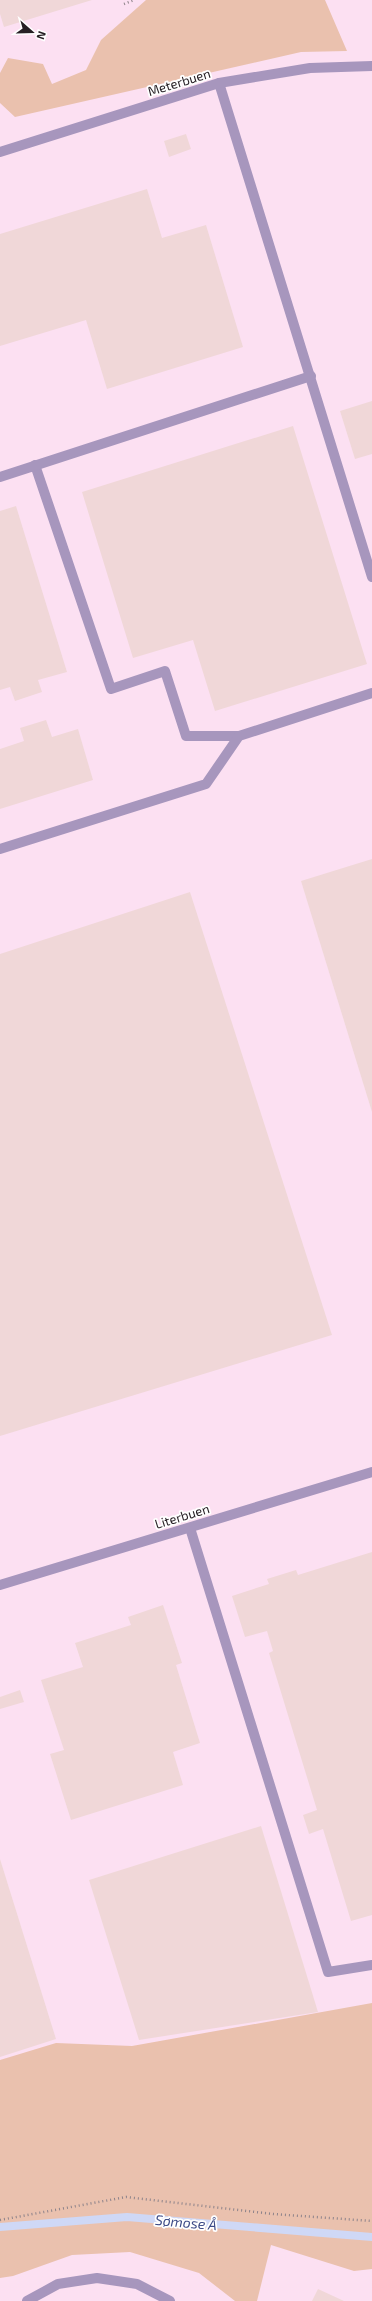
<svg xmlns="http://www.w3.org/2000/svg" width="372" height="2301" viewBox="0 0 372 2301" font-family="'Exo 2',sans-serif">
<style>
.built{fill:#fce0f2}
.green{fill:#eac1ae}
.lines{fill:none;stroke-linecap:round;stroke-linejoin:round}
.stream{stroke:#cfd8f6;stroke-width:8}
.building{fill:#f0d7d8}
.path{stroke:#8d838a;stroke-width:2.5;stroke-dasharray:1 3;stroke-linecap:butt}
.minor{stroke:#a796bd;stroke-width:10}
.labels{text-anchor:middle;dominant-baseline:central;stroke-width:3.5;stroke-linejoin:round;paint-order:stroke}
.street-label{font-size:13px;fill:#261f24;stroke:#fff}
.water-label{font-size:14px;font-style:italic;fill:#3d4b87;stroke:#fff}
</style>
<rect width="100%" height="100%" fill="#fdf1f9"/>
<!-- built -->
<rect class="built" x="0" y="0" width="372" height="2301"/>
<!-- green -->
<g class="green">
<path d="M146,0H325L347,51L301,52L15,117L0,103V73L8,58L43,64L52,84L86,70L101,40Z"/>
<path d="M372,2003V2269L354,2271L271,2245L257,2301H235L199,2273L130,2252L72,2255L13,2276L0,2278V2060L56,2043L132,2046Z"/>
</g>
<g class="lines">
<!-- stream -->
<path class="stream" d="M0,2227L127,2217L372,2237"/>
</g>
<!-- building -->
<g class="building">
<path d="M0,0H92L4,27L0,14Z"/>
<path d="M186,134L191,149L169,157L164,141Z"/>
<path d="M147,189L162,238L206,225L243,347L107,389L86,320L0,346V234Z"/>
<path d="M372,401V454L355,459L340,411Z"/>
<path d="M293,426L367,664L215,711L193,640L133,658L82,492Z"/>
<path d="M16,506L67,672L38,680L42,692L15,701L10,687L0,690V511Z"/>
<path d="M46,720L52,737L78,729L93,780L0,809V749L24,741L20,728Z"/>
<path d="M372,859V1112L301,881Z"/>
<path d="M190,892L332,1335L0,1436V954Z"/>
<path d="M372,1552V1915L351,1921L323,1829L309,1834L303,1815L317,1810L269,1653L273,1651L267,1631L245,1637L232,1596L269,1584L267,1579L296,1570L298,1575Z"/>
<path d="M163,1605L182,1663L176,1665L200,1743L173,1752L183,1785L71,1820L50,1754L64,1750L41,1680L83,1667L75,1643L131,1625L128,1617Z"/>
<path d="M20,1690L24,1702L0,1709V1697Z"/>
<path d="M261,1826L318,2012L139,2040L89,1880Z"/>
<path d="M0,1859L56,2039L0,2057Z"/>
<path d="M318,2289L344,2301H312Z"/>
</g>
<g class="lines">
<!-- path -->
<g class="path">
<path d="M124,4L134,0"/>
<path d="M0,2220L126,2197L273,2214L372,2221"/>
</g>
<!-- minor -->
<g class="minor">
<path d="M219,83L372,577"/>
<path d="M0,152L219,83L310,68L372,66"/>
<path d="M35,465L111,689L165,671L186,736H239"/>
<path d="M0,477L311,376"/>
<path d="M0,849L206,784L239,736L372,693"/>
<path d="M190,1528L328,1972L372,1965"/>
<path d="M0,1585L372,1472"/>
<path d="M27,2301L58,2284L97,2278L137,2284L170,2301"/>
</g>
</g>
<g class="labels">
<!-- street labels -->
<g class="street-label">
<text transform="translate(179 82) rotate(-17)">Meterbuen</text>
<text transform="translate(182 1516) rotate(-17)">Literbuen</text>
</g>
<!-- water labels -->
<g class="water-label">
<text transform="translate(186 2222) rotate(5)">Sømose Å</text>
</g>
</g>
<!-- north arrow -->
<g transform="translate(32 32) rotate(110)" stroke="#ffffff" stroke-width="3" paint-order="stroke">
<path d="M0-3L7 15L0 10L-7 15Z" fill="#261f24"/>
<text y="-6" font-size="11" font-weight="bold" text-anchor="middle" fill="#261f24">N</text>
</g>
</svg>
